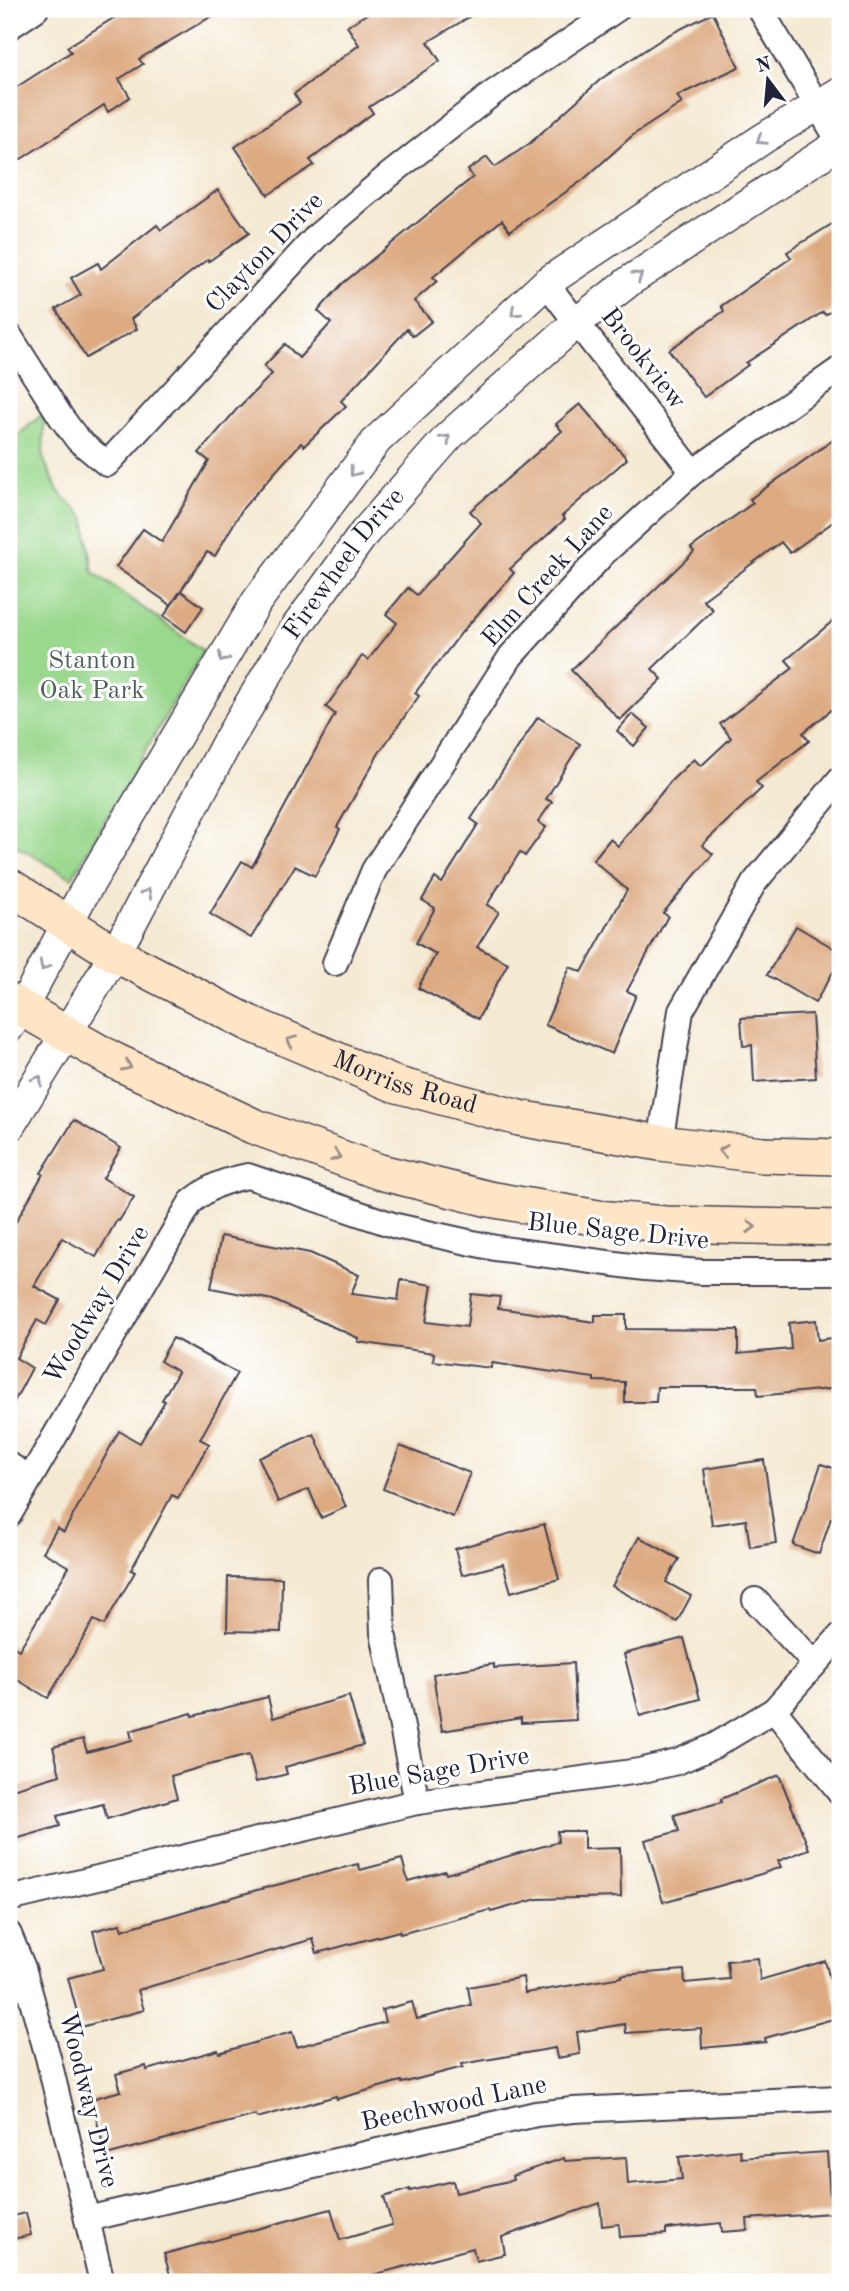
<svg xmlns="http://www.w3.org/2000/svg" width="849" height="2291" viewBox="0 0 849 2291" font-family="'Old Standard TT',serif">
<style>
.green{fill:#9ad88d;stroke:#5e7d64;stroke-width:2}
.building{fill:#ddaa82}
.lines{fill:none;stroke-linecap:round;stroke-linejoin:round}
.minor-casing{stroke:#424052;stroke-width:28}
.tertiary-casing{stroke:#424052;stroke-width:33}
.secondary-casing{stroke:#424052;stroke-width:38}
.minor{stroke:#fff;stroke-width:24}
.tertiary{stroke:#fff;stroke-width:30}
.secondary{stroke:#fde5c5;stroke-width:35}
.oneway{stroke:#9c9ca7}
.oneway2{stroke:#9a8d87}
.labels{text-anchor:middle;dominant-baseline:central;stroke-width:6;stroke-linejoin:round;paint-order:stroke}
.street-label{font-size:26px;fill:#22223b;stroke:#fff}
.park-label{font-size:26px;fill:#4c6258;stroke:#fff}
</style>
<rect width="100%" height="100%" fill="#fff"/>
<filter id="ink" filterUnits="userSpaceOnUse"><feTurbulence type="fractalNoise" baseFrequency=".0143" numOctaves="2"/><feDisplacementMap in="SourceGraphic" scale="14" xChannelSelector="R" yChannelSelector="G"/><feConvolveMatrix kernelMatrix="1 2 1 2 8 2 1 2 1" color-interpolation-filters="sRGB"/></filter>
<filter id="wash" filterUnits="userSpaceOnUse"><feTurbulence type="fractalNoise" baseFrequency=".00686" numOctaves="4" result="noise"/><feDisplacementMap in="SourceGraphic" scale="28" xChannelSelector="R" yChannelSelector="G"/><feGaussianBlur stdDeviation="1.57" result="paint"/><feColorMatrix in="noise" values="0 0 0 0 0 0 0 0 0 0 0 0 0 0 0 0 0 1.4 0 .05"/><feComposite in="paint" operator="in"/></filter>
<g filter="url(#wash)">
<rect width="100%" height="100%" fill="#f4e9d2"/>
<!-- green -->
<path class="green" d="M44,413L43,458L58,491L85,518L93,572L203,651L72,878L9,842V443Z"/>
<g id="blocks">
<!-- building -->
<g class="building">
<path d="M128,9H224L139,59L143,64L119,79L130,97L108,112L104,105L9,167V92L71,52L67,47Z"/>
<path d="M375,9H482L428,42L440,61L369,107L373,113L310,160L314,165L268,195L235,147L300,103L294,94L359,45L347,26Z"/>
<path d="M713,13L739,67L677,96L682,103L633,135L583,180L510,231L502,220L433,277L437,281L414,301L432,321L413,336L407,329L341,401L346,406L304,446L301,443L243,508L215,556L207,552L171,605L116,567L143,529L162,542L209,461L199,453L237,409L272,374L264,366L285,344L299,358L331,323L318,311L342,284L473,177L468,170L487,157L495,167L529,144L601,79L668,35Z"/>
<path d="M218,190L249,233L209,261L208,259L131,319L137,329L86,358L56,309L81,295L71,278L98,263L101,269L157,225L161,230Z"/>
<path d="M840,219V306L825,315L823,312L746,363L748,365L704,397L669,350L724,311L721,306L791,258L787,252Z"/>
<path d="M580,404L627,459L562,516L565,519L510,569L514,573L462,632L415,693L419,696L379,753L337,827L340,829L315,876L295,866L251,938L210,914L242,861L252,867L335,714L326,707L362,656L368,660L397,623L386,614L408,588L417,595L481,523L470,511L562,431L556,424Z"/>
<path d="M840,435V517L790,553L781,542L703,600L713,610L652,669L662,679L620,720L571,670L694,552L691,548L753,503L750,499Z"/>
<path d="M181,591L203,607L186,632L164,616Z"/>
<path d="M840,615V703L803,733L809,741L756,782L762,788L702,845L713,854L663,913L668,916L627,991L636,995L612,1054L545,1025L570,967L582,972L627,890L593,860L610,839L618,846L671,781L694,759L701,766L731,738L720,724L793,668L786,660Z"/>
<path d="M632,714L649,728L634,746L617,731Z"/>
<path d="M538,717L580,744L546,799L552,802L538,822L546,827L525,856L520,852L487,905L499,912L477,947L508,963L478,1019L418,988L436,954L416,943L435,908L422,900L435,878L442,883L478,824L471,819Z"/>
<path d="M796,926L840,952V960L815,1003L767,975Z"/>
<path d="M812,1014L816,1078L754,1082L752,1045L743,1046L741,1018Z"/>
<path d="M74,1120L121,1148L103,1178L134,1197L119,1221L117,1220L96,1257L62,1238L34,1286L60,1300L46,1325L37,1320L16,1358L32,1368L9,1411V1234L43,1174L41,1173Z"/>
<path d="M221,1236L310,1253L359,1275L351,1294L398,1300L401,1280L432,1285L426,1322L467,1327L471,1294L500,1297L498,1308L595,1322V1315H626V1329L738,1330V1354L791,1349L789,1323L816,1320L818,1340L840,1337V1388L758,1396L757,1387H657L656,1402H625V1382L594,1381V1378L492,1363L491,1368L433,1361L434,1353L358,1342V1338L273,1300L211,1288Z"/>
<path d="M173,1338L237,1373L200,1439L209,1444L178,1498L172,1495L131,1570L135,1572L104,1625L94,1620L48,1698L9,1675V1644L19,1650L69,1567L43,1552L57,1528L64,1532L119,1431L140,1443L165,1401L162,1400L178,1372L160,1361Z"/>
<path d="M314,1434L346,1507L321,1518L309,1489L278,1502L259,1458Z"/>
<path d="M400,1446L470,1473L453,1517L383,1489Z"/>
<path d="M764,1460L776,1543L750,1547L746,1520L712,1525L704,1469Z"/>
<path d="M821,1464L840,1470V1522L831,1518L819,1554L793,1545Z"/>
<path d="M544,1524L559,1579L511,1592L503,1564L462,1575L455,1549Z"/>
<path d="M639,1537L679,1559L666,1582L691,1596L677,1622L612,1586Z"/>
<path d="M228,1577L282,1578L281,1632L227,1631Z"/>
<path d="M684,1638L700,1699L640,1716L624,1654Z"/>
<path d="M573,1663L576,1720L521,1723V1718L442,1731L433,1674L494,1664V1668Z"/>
<path d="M349,1696L363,1745L285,1767L287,1774L256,1782L249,1755L205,1766L171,1776L177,1798L107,1819L103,1804L57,1816L60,1826L9,1841V1790L60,1775L53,1747L83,1739L87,1752L132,1740L130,1731L192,1713L193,1716L268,1697L273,1718Z"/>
<path d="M779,1775L809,1849L778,1861L781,1867L761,1874L663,1902L645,1840L679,1831L674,1815L722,1802L721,1799Z"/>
<path d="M557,1831H584V1849L620,1848L621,1897L537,1899L491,1912L490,1910L400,1934L399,1931L317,1953L313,1939L138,1990L144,2010L81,2027L68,1978L103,1969L93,1931L120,1924L122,1930L257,1890L358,1864L360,1870L402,1859L408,1881L445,1871L446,1874L558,1842Z"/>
<path d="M758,1958L760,1980L825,1961L840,2017L765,2038L766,2042L702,2048L701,2028L626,2033L625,2024L577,2032L580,2054L557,2058L555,2048L462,2064L463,2067L402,2083L401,2081L337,2099L336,2096L257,2118L256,2115L106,2155L91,2099L121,2091L116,2074L146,2066L147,2070L218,2050L219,2053L292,2032L297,2047L385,2022L382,2010L412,2002L417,2019L471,2005L468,1987L523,1977L525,1993L622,1977V1975L684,1970L685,1983L729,1979L727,1961Z"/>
<path d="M740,2150L741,2158L827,2152L831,2213L747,2219L748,2230L722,2232L721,2223L666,2229V2234L620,2237L619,2224L602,2226L600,2203L502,2237L505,2254L476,2261L473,2248L347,2282H172L164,2254L331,2209L340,2240L392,2225L384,2197L410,2189V2191L453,2181L456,2193L513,2180L512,2176L564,2158L565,2161L626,2157L628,2184L682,2179L679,2157Z"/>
<path d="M26,2213L31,2235L9,2240V2217Z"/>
</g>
</g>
</g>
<g filter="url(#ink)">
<use href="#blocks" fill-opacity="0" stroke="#424052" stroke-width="2"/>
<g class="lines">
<!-- minor casing -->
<g class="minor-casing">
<g id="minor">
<path d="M760,9L840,143"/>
<path d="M9,27L36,9"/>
<path d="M546,283L693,472"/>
<path d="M9,335L61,417L78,440L107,464L317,236L388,176L493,93L617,9"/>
<path d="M335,963L374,870L511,656L603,554L693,472L840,369"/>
<path d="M660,1143L681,1011L754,883L840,779"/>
<path d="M9,1465L29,1477"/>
<path d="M9,1515L191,1202C211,1186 222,1181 248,1176L396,1226L495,1248L645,1268L702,1272H840"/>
<path d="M381,1580L383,1633L417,1802"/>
<path d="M755,1600L815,1664"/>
<path d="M774,1710L840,1792"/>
<path d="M9,1899L417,1802L639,1771L677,1762L714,1746L774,1710L840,1636"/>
<path d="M9,1934L23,1968L48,2057L102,2282"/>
<path d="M87,2219L536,2114L573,2110L840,2098"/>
</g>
</g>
<!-- tertiary casing -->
<g class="tertiary-casing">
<g id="tertiary">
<path d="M9,1027L22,1008L81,898L257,601L377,440L546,283L764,138L840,92"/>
<path id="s1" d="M9,1127L115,954L226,744L292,633L365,532L449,436L576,323L631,280L840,143"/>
</g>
</g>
<!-- secondary casing -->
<g class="secondary-casing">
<g id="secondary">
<path id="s2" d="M9,886L115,954L249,1023L394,1084L519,1118L660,1143L763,1155L840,1157"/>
<path d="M9,1001L113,1060L253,1126L380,1172L489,1199L598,1218L665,1224L840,1228"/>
</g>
</g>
<!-- minor -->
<use href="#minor" class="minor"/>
<!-- tertiary -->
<use href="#tertiary" class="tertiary"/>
<!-- secondary -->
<use href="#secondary" class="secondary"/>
</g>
<!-- one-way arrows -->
<defs><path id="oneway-chevron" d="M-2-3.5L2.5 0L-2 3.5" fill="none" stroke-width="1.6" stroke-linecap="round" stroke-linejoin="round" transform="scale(1.75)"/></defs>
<g class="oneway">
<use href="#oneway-chevron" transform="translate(761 140) rotate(147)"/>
<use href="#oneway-chevron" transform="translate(638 276) rotate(-35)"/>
<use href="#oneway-chevron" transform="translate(515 312) rotate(137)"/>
<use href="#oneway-chevron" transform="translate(446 439) rotate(-47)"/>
<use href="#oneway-chevron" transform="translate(354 472) rotate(127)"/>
<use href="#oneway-chevron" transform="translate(223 658) rotate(121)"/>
<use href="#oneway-chevron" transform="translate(147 893) rotate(-62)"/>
<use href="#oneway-chevron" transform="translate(44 966) rotate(118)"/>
<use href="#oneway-chevron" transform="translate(38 1080) rotate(-58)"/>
</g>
<g class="oneway2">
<use href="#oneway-chevron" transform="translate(291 1041) rotate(-157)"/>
<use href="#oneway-chevron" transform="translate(127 1066) rotate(25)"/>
<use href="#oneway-chevron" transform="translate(723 1151) rotate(-173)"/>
<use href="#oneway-chevron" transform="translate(336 1156) rotate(20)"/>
<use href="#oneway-chevron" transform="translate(751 1227) rotate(2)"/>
</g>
</g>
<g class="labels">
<!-- street labels -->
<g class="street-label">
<text transform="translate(265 253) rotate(-46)">Clayton Drive</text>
<text transform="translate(643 359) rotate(52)">Brookview</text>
<text stroke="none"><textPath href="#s1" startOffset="656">Firewheel Drive</textPath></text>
<text transform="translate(548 576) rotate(-48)">Elm Creek Lane</text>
<text stroke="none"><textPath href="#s2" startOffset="444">Morriss Road</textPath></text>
<text transform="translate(618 1232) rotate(6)">Blue Sage Drive</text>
<text transform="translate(97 1305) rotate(-59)">Woodway Drive</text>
<text transform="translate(439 1772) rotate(-10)">Blue Sage Drive</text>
<text transform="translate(88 2100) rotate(76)">Woodway Drive</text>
<text transform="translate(454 2104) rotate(-12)">Beechwood Lane</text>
</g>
<!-- park labels -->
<g class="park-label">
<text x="92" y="661">Stanton<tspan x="92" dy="30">Oak Park</tspan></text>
</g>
</g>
<!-- margin -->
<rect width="849" height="2291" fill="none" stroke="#fff" stroke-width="35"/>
<!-- north arrow -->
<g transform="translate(768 80) rotate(344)" stroke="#ffffff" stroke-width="5" paint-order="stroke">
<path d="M0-5L12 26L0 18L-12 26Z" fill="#22223b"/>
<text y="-10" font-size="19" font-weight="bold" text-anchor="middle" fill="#22223b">N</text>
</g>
</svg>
